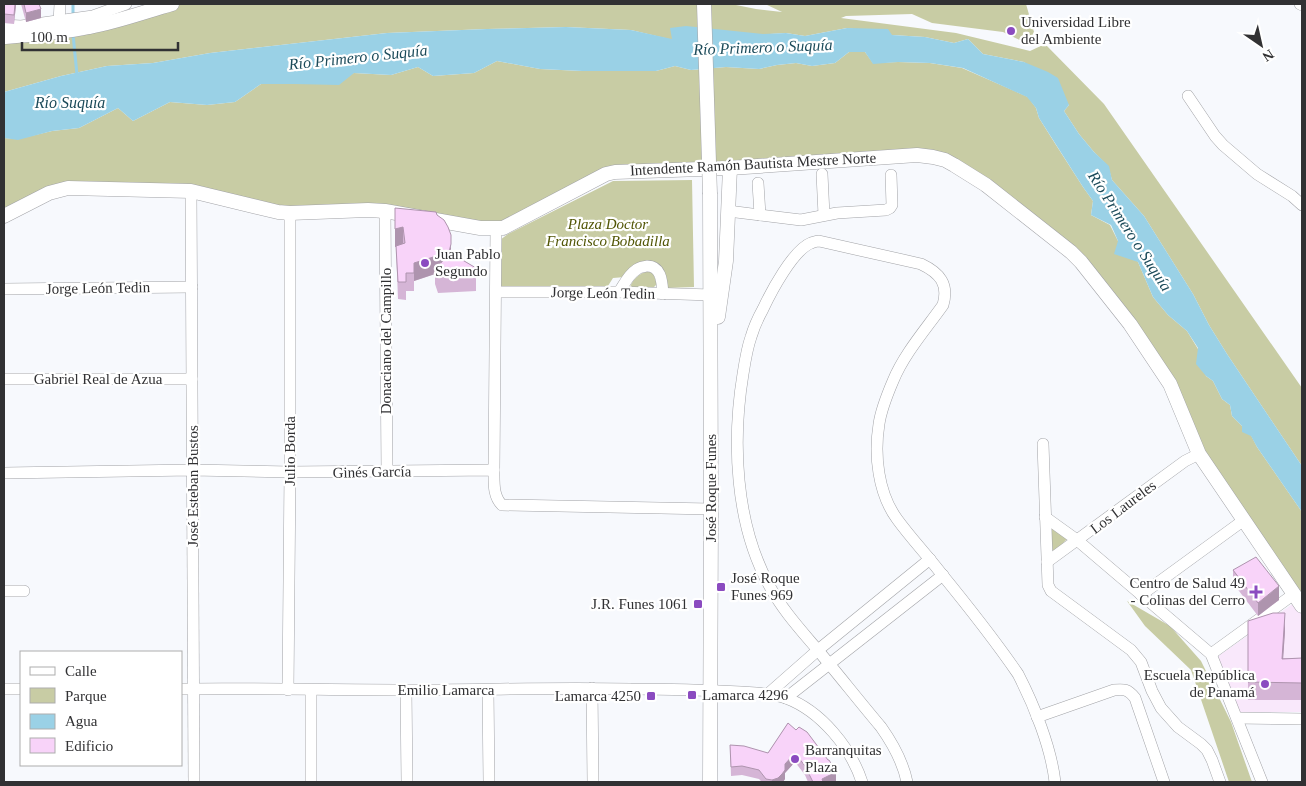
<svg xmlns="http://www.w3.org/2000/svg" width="1306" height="786" viewBox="0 0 1306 786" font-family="Georgia,serif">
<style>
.education{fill:#f9e8fb}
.green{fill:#c8cca4}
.water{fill:#9ad1e6}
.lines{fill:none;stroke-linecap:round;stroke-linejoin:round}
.stream{stroke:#9ad1e6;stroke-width:3}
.minor-casing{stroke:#a2a3a7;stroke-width:12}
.major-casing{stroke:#a2a3a7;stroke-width:15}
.minor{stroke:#fff;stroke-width:11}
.major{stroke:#fff;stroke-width:14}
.major-bridge-casing{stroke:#a2a3a7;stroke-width:15;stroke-linecap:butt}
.major-bridge{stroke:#fff;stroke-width:14}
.wall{fill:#d5b5d6}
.shaded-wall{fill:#ae94ae}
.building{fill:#f8d3f9;stroke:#ae94ae}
.poi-dot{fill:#8b4bc0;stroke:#fff;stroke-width:2}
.labels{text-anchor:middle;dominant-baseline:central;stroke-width:4.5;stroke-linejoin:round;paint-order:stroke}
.poi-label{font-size:15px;fill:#313133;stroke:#fff;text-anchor:start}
.street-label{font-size:15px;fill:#313133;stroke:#fff}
.park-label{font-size:15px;font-style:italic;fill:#525606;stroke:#fff}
.water-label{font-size:16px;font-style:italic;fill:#1c4b5a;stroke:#fff}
</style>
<rect width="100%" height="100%" fill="#f7f9fd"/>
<!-- education -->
<path class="education" d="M1294,603L1302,614V712H1247L1238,716L1217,657Z"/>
<!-- green -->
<g class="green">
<path d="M172,4H731L756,9L782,12L765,4H1026L1034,32L1028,44L1003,32L932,23L912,14L846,16L841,18L956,33L1030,51L1045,44L1104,104L1302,388V466L1227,354L1209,325L1193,294L1144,216L1112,180L1108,166L1094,152L1079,134L1064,111L1069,105L1024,62L983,54L968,39L954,43L925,37L892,35L847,28L805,36L786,33L673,40L631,30L566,27L487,29L387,33L210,53L153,63L107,66L61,76L4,92V37Z"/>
<path d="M849,52H865L873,63L898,62L930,63L962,68L1028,97L1036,108L1039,118L1056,145L1083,187L1093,201L1091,215L1110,225L1118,241L1138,262L1153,297L1168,315L1187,331L1198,349L1206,376L1213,381L1222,399L1230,405L1232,416L1251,435L1257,447L1302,512V598L1199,454L1176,396L1081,262L945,160L615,172L503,228L385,211L290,213L191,191L68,188L4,216V138L18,139L52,131L79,128L118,108L133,121L170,102L207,105L235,102L261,84H294L354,73L391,75L418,67L433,76L474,73L497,61L540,69L582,71H656L675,66L691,70L726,67L759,69L777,65L796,63L812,66L835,63Z"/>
<path d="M692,180L694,287L666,288L659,267L625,277L613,278L606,289L501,286L500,240L508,234L613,181Z"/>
<path d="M647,271L653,273L657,284L653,288L630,287C633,279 639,274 647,271Z"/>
<path d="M1047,522L1067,539L1050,557Z"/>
<path d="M1127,601L1170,626L1201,661L1231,722L1252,782H1229L1191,670L1145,626Z"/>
</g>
<!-- water -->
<path class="water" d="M686,26L763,34L786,33L805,36L847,28L888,29L892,35L925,37L954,43L968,39L983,54L1024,62L1048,72L1058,78L1069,105L1064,111L1079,134L1094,152L1109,166L1112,180L1144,216L1193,294L1209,325L1227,354L1302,466V512L1257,447L1251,436L1242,432V426L1232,416L1230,405L1222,399L1213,381L1206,376L1196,364L1198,348L1187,331L1168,315L1153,297L1138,262L1114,254L1118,241L1111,225L1091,215L1093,201L1083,187L1039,118L1036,108L1027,97L963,68L930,63L898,62L873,64L865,52H849L835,63L812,66L796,63L777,65L759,69L726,67L691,70L675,66L656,71H582L540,69L497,61L474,73L433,76L418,67L391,75L354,73L339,85L294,84H261L235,102L207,105L170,102L133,121L118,108L79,128L52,131L18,140L4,138V92L61,76L107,66L153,63L210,53L387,33L487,29L566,27L631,30L672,39L670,28Z"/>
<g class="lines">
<!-- stream -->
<g class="stream">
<path d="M73,4V16"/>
<path d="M73,34L77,75"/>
</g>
<!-- minor casing -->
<g class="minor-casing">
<g id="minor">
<path d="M1300,4L1302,5"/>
<path d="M59,22L60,4"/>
<path d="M4,25L21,26L93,16L126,4"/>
<path d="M1188,96L1215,136L1223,145L1257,174L1292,196L1302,205"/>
<path d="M822,174L824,215"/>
<path d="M758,183L760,215"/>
<path d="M191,191L194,782"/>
<path d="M385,211L387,472"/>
<path d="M728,211L801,220L837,213L886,210L890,208L892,205L891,175"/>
<path d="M4,289L192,287"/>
<path d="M496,292H619L711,295"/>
<path d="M619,292C624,285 628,275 636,270C639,267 643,267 647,266C662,266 662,283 663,294"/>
<path d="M4,379H192"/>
<path d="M1043,444L1048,585L1051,591L1131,650L1141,662L1152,691L1161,708L1178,727L1201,744L1207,750L1212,760L1220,782"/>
<path d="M494,470L496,229"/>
<path d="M4,473L192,470L290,472L494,470C494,483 493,496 502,505L711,509"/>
<path d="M1045,517L1077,540L1211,654L1262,782"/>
<path d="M1047,562L1185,461L1199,454"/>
<path d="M4,591H24"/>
<path d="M1141,595L1244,520"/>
<path d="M1211,654L1294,594"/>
<path d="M592,688L593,782"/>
<path d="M4,689H21"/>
<path d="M181,689C256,688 330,690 404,690C480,690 556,687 631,689C668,689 705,690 741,692C756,693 772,693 786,698C821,711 851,748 862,782"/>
<path d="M288,690L290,472V213"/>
<path d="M406,690L407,782"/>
<path d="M488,690L489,782"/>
<path d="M768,694L818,650L930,559"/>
<path d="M786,698L943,575"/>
<path d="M1037,717L1114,690C1124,689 1128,689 1135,698L1164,782"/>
<path d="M1237,718L1302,719"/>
<path d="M311,782V690"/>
<path d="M907,782C903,762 893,744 881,727C859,701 838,674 816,648C799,628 781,608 769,585C735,523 732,441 743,374C745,361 747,348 751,337C754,327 758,318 763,309C771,292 793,250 811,243C814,242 816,241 819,241L921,264C940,273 949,284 943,305C926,329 904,354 893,381C887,395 881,410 879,424C874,455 878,493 897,519C910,537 926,554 940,572C967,605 994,639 1018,674C1034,705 1051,747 1055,782"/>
</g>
</g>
<!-- major casing -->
<g class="major-casing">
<g id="major">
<path d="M4,37C32,35 61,33 89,27C117,22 144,12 172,4"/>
<path d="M4,216L49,193L68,188L191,191L278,212L290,213L368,210L385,211L480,228H503L606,174L615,172L730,168L917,155L933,157L945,160L954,165L986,185L1071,252L1081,262L1130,324L1170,384L1199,454L1302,606"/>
<path d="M718,317L726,261L730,168"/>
<path d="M710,782L711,509L710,194"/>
</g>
</g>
<!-- minor -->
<use href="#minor" class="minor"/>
<!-- major -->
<use href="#major" class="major"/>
<!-- major-bridge casing -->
<g class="major-bridge-casing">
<path id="major-bridge" d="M704,4L710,194"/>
</g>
<!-- major-bridge -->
<use href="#major-bridge" class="major-bridge"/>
</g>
<!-- wall -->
<g class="wall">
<path d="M4,4H16L14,24L4,23Z"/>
<path d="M21,4H39L41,18L26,22Z"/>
<path d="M395,208L451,254L476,268V291L438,293L435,284V274L414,281V291H406V300L398,299L396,247H395Z"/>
<path d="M1233,570L1279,600L1258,616L1233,583Z"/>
<path d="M1248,621L1285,631L1283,658H1302V700H1248Z"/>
<path d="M788,723L836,781L839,782H808L805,775L795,762L785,773V779L783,782H762L759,779L742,775L731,776L730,745L768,753Z"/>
</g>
<!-- shaded-wall -->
<g class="shaded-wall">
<path d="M15,4H16V5L14,24Z"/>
<path d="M41,9V18L26,22V13Z"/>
<path d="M403,227V245L395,247V229Z"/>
<path d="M451,244V262L449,252Z"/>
<path d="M443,254V272L435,266V274L414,281V291V263Z"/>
<path d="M1279,586V600L1258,616V603Z"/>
<path d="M1285,613V631L1282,676V659Z"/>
<path d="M795,753V762L785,773V779L783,782H772V780L785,764Z"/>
<path d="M836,772V781L834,782H822V779Z"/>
</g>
<!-- building -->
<g class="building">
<path d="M4,4H15L14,15L4,14Z"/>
<path d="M24,4H39L41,9L26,13Z"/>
<path d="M395,208L436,212L437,215L444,220L448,227L451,235V244L449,252L476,268V273L438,276L435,266L442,262L444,257L443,254L414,263V273H406V282H398L396,246L405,243L403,227L395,229Z"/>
<path d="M1256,557L1279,586L1258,603L1233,570Z"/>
<path d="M1273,613H1285L1282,659L1302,658V683L1248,682V621Z"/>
<path d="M788,723L796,730L799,727L807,732L828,760H829L836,772L822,779L823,782H813L805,766L795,753L785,764V770L782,774L778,778L772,780L766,779L759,770L742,766L731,767L730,745L744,746L768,753Z"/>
</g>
<!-- markers -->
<g class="poi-dot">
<circle cx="1011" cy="31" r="5"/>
<circle cx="425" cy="263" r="5"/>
<rect x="716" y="582" width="10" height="10" rx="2.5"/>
<path d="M1253.5 584.5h5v5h5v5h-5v5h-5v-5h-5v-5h5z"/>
<rect x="693" y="599" width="10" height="10" rx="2.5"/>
<circle cx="1265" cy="684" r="5"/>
<rect x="687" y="690" width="10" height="10" rx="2.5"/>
<rect x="646" y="691" width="10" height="10" rx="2.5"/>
<circle cx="795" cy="759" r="5"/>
</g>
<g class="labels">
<!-- poi labels -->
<g class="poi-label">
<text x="1021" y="22">Universidad Libre<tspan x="1021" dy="17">del Ambiente</tspan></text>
<text x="435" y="254">Juan Pablo<tspan x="435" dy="17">Segundo</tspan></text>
<text x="731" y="578">José Roque<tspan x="731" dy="17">Funes 969</tspan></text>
<text x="1245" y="583" text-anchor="end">Centro de Salud 49<tspan x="1245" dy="17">- Colinas del Cerro</tspan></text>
<text x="688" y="604" text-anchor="end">J.R. Funes 1061</text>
<text x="1255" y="675" text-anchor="end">Escuela República<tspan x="1255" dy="17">de Panamá</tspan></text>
<text x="702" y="695">Lamarca 4296</text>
<text x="641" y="696" text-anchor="end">Lamarca 4250</text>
<text x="805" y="750">Barranquitas<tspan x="805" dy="17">Plaza</tspan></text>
</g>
<!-- street labels -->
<g class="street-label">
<text transform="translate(753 164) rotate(-3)">Intendente Ramón Bautista Mestre Norte</text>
<text transform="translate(98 288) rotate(-1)">Jorge León Tedin</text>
<text transform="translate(603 293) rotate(1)">Jorge León Tedin</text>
<text transform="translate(386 341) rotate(-90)">Donaciano del Campillo</text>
<text x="98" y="379">Gabriel Real de Azua</text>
<text transform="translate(290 451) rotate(-90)">Julio Borda</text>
<text transform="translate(372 472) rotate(-1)">Ginés García</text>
<text transform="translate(193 486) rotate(-90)">José Esteban Bustos</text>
<text transform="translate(711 488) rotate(-90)">José Roque Funes</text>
<text transform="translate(1123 507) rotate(-37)">Los Laureles</text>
<text x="446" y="690">Emilio Lamarca</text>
</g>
<!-- park labels -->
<g class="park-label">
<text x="608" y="224">Plaza Doctor<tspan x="608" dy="17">Francisco Bobadilla</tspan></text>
</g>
<!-- water labels -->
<g class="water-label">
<text transform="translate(763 47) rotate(-2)">Río Primero o Suquía</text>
<text transform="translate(358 57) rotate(-6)">Río Primero o Suquía</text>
<text x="70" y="102">Río Suquía</text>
<text transform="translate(1130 231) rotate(57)">Río Primero o Suquía</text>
</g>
</g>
<!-- border -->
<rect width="1306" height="786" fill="none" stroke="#313133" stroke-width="10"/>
<!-- legend -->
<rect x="20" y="651" width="162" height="115" fill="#ffffff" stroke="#adadad"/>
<rect x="30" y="667" width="25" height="8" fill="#ffffff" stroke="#adadad"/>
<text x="65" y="676" font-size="15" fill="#313133">Calle</text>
<rect x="30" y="688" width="25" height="15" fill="#c8cca4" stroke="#adadad"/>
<text x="65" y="701" font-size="15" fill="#313133">Parque</text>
<rect x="30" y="714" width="25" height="15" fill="#9ad1e6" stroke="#adadad"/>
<text x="65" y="726" font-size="15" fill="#313133">Agua</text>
<rect x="30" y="738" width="25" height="15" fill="#f8d3f9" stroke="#adadad"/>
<text x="65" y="751" font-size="15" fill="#313133">Edificio</text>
<!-- north arrow -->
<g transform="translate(1261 45) rotate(146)" stroke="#ffffff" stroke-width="4" paint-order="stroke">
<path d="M0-4L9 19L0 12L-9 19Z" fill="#313133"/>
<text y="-8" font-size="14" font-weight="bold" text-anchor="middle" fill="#313133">N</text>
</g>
<!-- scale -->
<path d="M22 42v8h156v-8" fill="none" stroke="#313133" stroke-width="2.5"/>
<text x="30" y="42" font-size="15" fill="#313133" stroke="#ffffff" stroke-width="4" paint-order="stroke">100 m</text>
</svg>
